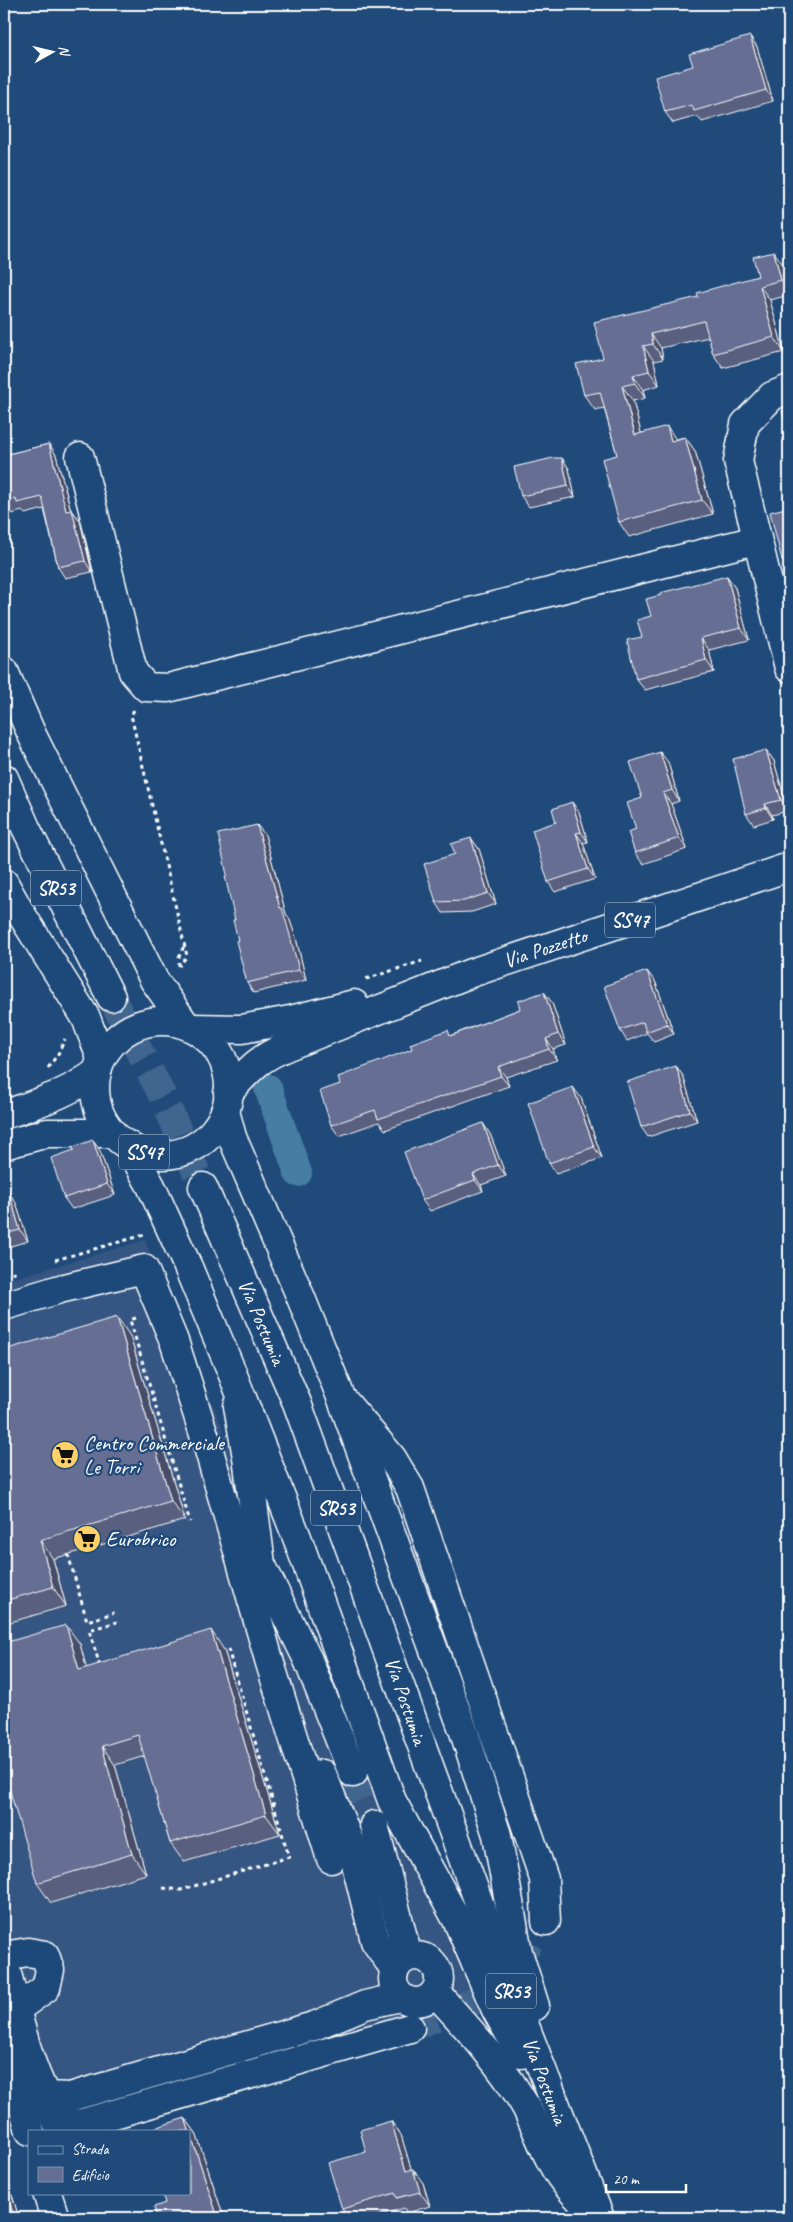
<svg xmlns="http://www.w3.org/2000/svg" width="793" height="2222" viewBox="0 0 793 2222" font-family="Caveat,sans-serif">
<style>
.built{fill:#345582}
.lines{fill:none;stroke-linecap:round;stroke-linejoin:round}
.canal{stroke:#477da3;stroke-width:28}
.minor-tunnel{stroke:#41658e;stroke-width:28;stroke-dasharray:28 14;stroke-linecap:butt}
.highway-tunnel{stroke:#41658e;stroke-width:28;stroke-dasharray:28 14;stroke-linecap:butt}
.minor-casing{stroke:#fff;stroke-width:31}
.major-casing{stroke:#fff;stroke-width:31}
.highway-casing{stroke:#fff;stroke-width:31}
.path{stroke:#fff;stroke-width:3;stroke-dasharray:4 4;stroke-linecap:butt}
.minor{stroke:#1f4a7a;stroke-width:28}
.major{stroke:#1f4a7a;stroke-width:28}
.highway{stroke:#1f4a7a;stroke-width:28}
.wall{fill:#585f7f;stroke:#fff}
.shaded-wall{fill:#474d68;stroke:#fff}
.building{fill:#666e94;stroke:#fff}
.labels{text-anchor:middle;dominant-baseline:central;stroke-width:4.5;stroke-linejoin:round;paint-order:stroke}
.shield{fill:#1f4a7a;stroke:#bcc9d7;stroke-width:1}
.shield-label{font-size:20px;font-weight:bold;fill:#fff}
.street-label{font-size:21px;fill:#fff;stroke:#1f4a7a}
.poi-label{font-size:21px;fill:#fff;stroke:#1f4a7a;text-anchor:start}
</style>
<rect width="100%" height="100%" fill="#1f4a7a"/>
<filter id="ink" filterUnits="userSpaceOnUse"><feTurbulence type="fractalNoise" baseFrequency=".02" numOctaves="2"/><feDisplacementMap in="SourceGraphic" scale="10" xChannelSelector="R" yChannelSelector="G"/><feConvolveMatrix kernelMatrix="1 2 1 2 8 2 1 2 1" color-interpolation-filters="sRGB"/></filter>
<g filter="url(#ink)">
<!-- built -->
<path class="built" d="M145,1240L384,1819L453,1942L474,2008L45,2115L4,1980V1281Z"/>
<g class="lines">
<!-- canal -->
<path class="canal" d="M268,1088L298,1173"/>
<!-- minor-tunnel -->
<g class="minor-tunnel">
<path d="M353,1773L374,1825"/>
<path d="M410,2028L489,1995L546,1921"/>
</g>
<!-- highway-tunnel -->
<path class="highway-tunnel" d="M111,997L161,1093L203,1187"/>
<!-- minor casing -->
<g class="minor-casing">
<g id="minor">
<path d="M789,389L772,396L745,424L738,461L789,668"/>
<path d="M80,457L133,672L146,687L168,688L756,540"/>
<path d="M4,1115C37,1103 68,1094 97,1072"/>
<path d="M4,1145L47,1133H112"/>
<path d="M4,1306L60,1289L144,1269L174,1341L208,1447L270,1663L331,1859"/>
<path d="M343,1400L392,1458L410,1488L544,1879L546,1921"/>
<path d="M238,1406L247,1457L261,1564L308,1660L353,1773"/>
<path d="M322,1774L352,1848L375,1941L395,1970"/>
<path d="M374,1825L408,1957"/>
<path d="M4,1956L28,1952L45,1955L50,1970L46,1988L18,2008"/>
<circle cx="416" cy="1979" r="23"/>
<path d="M4,1963C17,2007 24,2054 46,2096L70,2097L314,2026L365,2005L400,1997"/>
<path d="M435,1992C467,2027 502,2065 526,2107C535,2125 542,2145 552,2163C563,2184 582,2202 599,2218"/>
<path d="M4,2039L30,2131"/>
<path d="M46,2096L58,2125L83,2123L410,2028"/>
<path d="M47,2193L55,2218"/>
</g>
</g>
<!-- major casing -->
<g class="major-casing">
<g id="major">
<circle cx="162" cy="1088" r="67"/>
<path d="M192,1028L242,1029L290,1020L354,1004"/>
<path d="M228,1093C250,1069 257,1059 288,1046L471,973L789,867"/>
</g>
</g>
<!-- highway casing -->
<g class="highway-casing">
<g id="highway">
<path d="M4,671L32,735L154,980L185,1024"/>
<path d="M4,778L26,828L111,997"/>
<path d="M4,883L20,912L86,1018L101,1058"/>
<path d="M225,1111L232,1137L299,1293L341,1397L464,1732L497,1835L518,1952L535,2006"/>
<path d="M128,1145L151,1186L188,1267L231,1370L298,1540L392,1801L457,1920L496,2010L521,2054"/>
<path d="M203,1187L297,1403L509,1985L600,2218"/>
</g>
</g>
<!-- path -->
<g class="path">
<path d="M134,710L131,715L187,956L179,966"/>
<path d="M179,966V957L184,946"/>
<path d="M366,979L422,961"/>
<path d="M48,1068L58,1054L65,1039"/>
<path d="M55,1260L144,1235"/>
<path d="M4,1275L18,1271"/>
<path d="M136,1318L130,1320L190,1522"/>
<path d="M68,1554L87,1621L114,1613"/>
<path d="M100,1666L89,1630L117,1622"/>
<path d="M163,1888L181,1890L289,1857L228,1649"/>
</g>
<!-- minor -->
<use href="#minor" class="minor"/>
<!-- major -->
<use href="#major" class="major"/>
<!-- highway -->
<use href="#highway" class="highway"/>
</g>
<!-- wall -->
<g class="wall">
<path d="M750,36L757,47L773,101L702,122L697,116L673,123L665,112L693,66Z"/>
<path d="M784,266L789,286V295L770,300L784,352L723,368L713,354L709,337L661,348L663,359L654,361L659,385L643,390L645,398L633,401L641,433L676,439L685,437L695,451L713,514L629,537L619,522L617,455L604,408L595,410L584,395L603,358L698,297L758,276Z"/>
<path d="M49,444L56,455L71,510H72L80,521L92,572L65,578L58,567L44,509L25,514L22,511L4,516V455Z"/>
<path d="M562,458L569,469L575,497L529,507L521,496Z"/>
<path d="M789,507V570L782,560Z"/>
<path d="M727,576L735,588L749,640L709,650L714,672L645,690L636,679L642,637L651,616Z"/>
<path d="M766,750L774,761L788,811L772,815L773,819L754,825L746,814Z"/>
<path d="M668,762L679,801L671,804L687,849L643,864L635,853L636,829L642,798Z"/>
<path d="M579,812L588,842L583,843L595,879L555,892L548,882L556,822Z"/>
<path d="M265,835L286,914L289,918L296,938L306,980L254,993L247,983L238,940L235,920Z"/>
<path d="M471,838L479,849L496,904L472,912L443,913L436,902L455,854Z"/>
<path d="M655,981L674,1034L654,1042L647,1033L627,1041L620,1030Z"/>
<path d="M544,992L552,1003L566,1045L553,1049L557,1060L506,1077L509,1086L385,1130L379,1122L339,1136L331,1125L340,1084L452,1035L520,1009Z"/>
<path d="M676,1066L683,1076L697,1121L648,1137L641,1127Z"/>
<path d="M581,1098L602,1158L556,1174L549,1163Z"/>
<path d="M490,1134L506,1176L481,1185L483,1191L430,1211L422,1200Z"/>
<path d="M74,1150L100,1151L115,1195L72,1209L64,1198Z"/>
<path d="M4,1193L16,1203L28,1241L4,1248Z"/>
<path d="M130,1336L185,1520L53,1559L66,1606L4,1624V1350Z"/>
<path d="M80,1644L86,1668L224,1650L280,1834L184,1862L170,1843L145,1756L115,1765L146,1874L51,1903L37,1883Z"/>
<path d="M185,2118L196,2133L224,2218H157L165,2203Z"/>
<path d="M401,2135L411,2169L423,2183L430,2206L407,2213L404,2208L371,2218H348L342,2209L366,2152Z"/>
<path d="M4,2169L19,2218H4Z"/>
</g>
<!-- shaded-wall -->
<g class="shaded-wall">
<path d="M750,36L757,47L773,101L766,90Z"/>
<path d="M774,252L784,266L789,286V291L781,280Z"/>
<path d="M760,286L770,300L784,352L774,337Z"/>
<path d="M651,334L661,348L663,359L653,344Z"/>
<path d="M643,346L654,361L659,385L649,371Z"/>
<path d="M633,375L643,390L645,398L635,383Z"/>
<path d="M622,386L633,401L645,449L635,435Z"/>
<path d="M667,426L677,441H671Z"/>
<path d="M685,437L695,451L713,514L702,500Z"/>
<path d="M49,444L56,455L74,522L66,511Z"/>
<path d="M562,458L569,469L575,497L568,486Z"/>
<path d="M72,510L80,521L92,572L85,561Z"/>
<path d="M727,576L735,588L749,640L741,628Z"/>
<path d="M701,638L709,650L714,672L706,660Z"/>
<path d="M766,750L774,761L788,811L781,800Z"/>
<path d="M660,752L668,762L679,801L672,790Z"/>
<path d="M663,793L671,804L687,849L679,838Z"/>
<path d="M572,802L579,812L588,842L581,832Z"/>
<path d="M765,804L772,815L773,819L766,808Z"/>
<path d="M257,825L265,835L286,914L289,918L296,938L306,980L299,970L280,908Z"/>
<path d="M576,833L583,843L595,879L588,869Z"/>
<path d="M471,838L479,849L496,904L488,893Z"/>
<path d="M647,971L655,981L674,1034L667,1024Z"/>
<path d="M544,992L552,1003L566,1045L558,1034Z"/>
<path d="M546,1039L553,1049L557,1060L549,1049Z"/>
<path d="M676,1066L683,1076L697,1121L690,1111Z"/>
<path d="M498,1067L506,1077L509,1086L501,1076Z"/>
<path d="M573,1087L581,1098L602,1158L594,1147Z"/>
<path d="M483,1123L490,1134L506,1176L498,1165Z"/>
<path d="M93,1140L100,1151L115,1195L107,1184Z"/>
<path d="M473,1174L481,1185L483,1191L475,1180Z"/>
<path d="M9,1192L16,1203L28,1241L20,1230Z"/>
<path d="M117,1317L130,1336L185,1520L171,1501Z"/>
<path d="M40,1540L53,1559L66,1606L53,1587Z"/>
<path d="M66,1625L80,1644L92,1689L79,1670Z"/>
<path d="M211,1630L224,1650L280,1834L266,1815Z"/>
<path d="M102,1746L115,1765L146,1874L132,1854Z"/>
<path d="M185,2118L196,2133L224,2218H221L216,2212Z"/>
<path d="M391,2121L401,2135L416,2185L406,2171Z"/>
<path d="M4,2169L19,2218H17L12,2210L4,2185Z"/>
<path d="M413,2169L423,2183L430,2206L420,2192Z"/>
</g>
<!-- building -->
<g class="building">
<path d="M750,36L766,90L694,111L692,105L665,112L655,77L693,66L689,54Z"/>
<path d="M774,252L781,280L760,286L774,337L713,354L704,321L651,334L653,344L643,346L649,371L633,375L635,383L622,386L635,435L667,426L671,441L685,437L702,500L619,522L602,459L617,455L600,392L584,395L576,364L603,358L594,322L698,297L697,293L758,276L753,257Z"/>
<path d="M789,409V434L782,411Z"/>
<path d="M49,444L66,511L72,510L85,561L58,567L42,497L17,503L16,499L4,503V455Z"/>
<path d="M553,458H562L568,486L521,496L514,467Z"/>
<path d="M789,507V558L782,560L770,512Z"/>
<path d="M727,576L741,628L701,638L706,660L636,679L627,640L642,637L637,620L651,616L646,599L661,595L660,593Z"/>
<path d="M766,750L781,800L765,804L766,808L746,814L733,759Z"/>
<path d="M660,752L672,790L663,793L679,838L635,853L628,832L636,829L627,803L642,798L630,762Z"/>
<path d="M572,802L581,832L576,833L588,869L548,882L532,830L556,822L552,809Z"/>
<path d="M257,825L280,908H282L288,928L299,970L247,983L236,941L238,940L233,920H235L225,876L227,875L218,834Z"/>
<path d="M471,838L488,893L464,901L436,902L424,864L455,854L451,844Z"/>
<path d="M647,971L667,1024L646,1032L643,1022L620,1030L604,986Z"/>
<path d="M544,992L558,1034L546,1039L549,1049L498,1067L501,1076L378,1119L375,1110L331,1125L320,1091L340,1084L338,1077L412,1049L410,1044L448,1030L450,1036L520,1009L518,1001Z"/>
<path d="M676,1066L690,1111L641,1127L627,1082Z"/>
<path d="M573,1087L594,1147L549,1163L528,1103Z"/>
<path d="M483,1123L498,1165L473,1174L475,1180L422,1200L404,1152Z"/>
<path d="M93,1140L107,1184L64,1198L51,1158L74,1150L73,1147Z"/>
<path d="M9,1192L20,1230L4,1234V1193Z"/>
<path d="M117,1317L171,1501L40,1540L53,1587L4,1601V1350Z"/>
<path d="M66,1625L79,1670L211,1630L266,1815L170,1843L138,1735L102,1746L132,1854L37,1883L4,1771V1643Z"/>
<path d="M185,2118L216,2212L198,2218H157L154,2207L165,2203L162,2193H189V2131H145Z"/>
<path d="M391,2121L406,2171L413,2169L420,2192L397,2198L395,2193L342,2209L328,2163L366,2152L360,2130Z"/>
<path d="M4,2185L12,2210L4,2212Z"/>
</g>
</g>
<!-- icons -->
<defs>
<g id="supermarket-disc" transform="scale(1.4375)"><circle r="9.5" fill="#ffd166" stroke="#1f4a7a"/><path d="M-6-5.5h2.5l.6 2H6L4.5 2H-2.5L-4.4-4H-6ZM-1.5 3.2a1.3 1.3 0 1 0 .1 0ZM3 3.2a1.3 1.3 0 1 0 .1 0Z" fill="#111"/></g>
</defs>
<g fill-rule="evenodd">
<use href="#supermarket-disc" x="65" y="1455"/>
<use href="#supermarket-disc" x="87" y="1539"/>
</g>
<g class="labels">
<!-- shield labels -->
<g class="shield">
<rect x="31" y="870.5" width="50" height="35" rx="4"/>
<rect x="605" y="902.5" width="50" height="35" rx="4"/>
<rect x="119" y="1134.5" width="50" height="35" rx="4"/>
<rect x="311" y="1490.5" width="50" height="35" rx="4"/>
<rect x="486" y="1973.5" width="50" height="35" rx="4"/>
</g>
<g class="shield-label">
<text x="56" y="888">SR53</text>
<text x="630" y="920">SS47</text>
<text x="144" y="1152">SS47</text>
<text x="336" y="1508">SR53</text>
<text x="511" y="1991">SR53</text>
</g>
<!-- street labels -->
<g class="street-label">
<text transform="translate(545 948) rotate(-18)">Via Pozzetto</text>
<text transform="translate(262 1322) rotate(67)">Via Postumia</text>
<text transform="translate(406 1701) rotate(71)">Via Postumia</text>
<text transform="translate(545 2081) rotate(69)">Via Postumia</text>
</g>
<!-- poi labels -->
<g class="poi-label">
<text x="84" y="1443">Centro Commerciale<tspan x="84" dy="24">Le Torri</tspan></text>
<text x="106" y="1539">Eurobrico</text>
</g>
</g>
<!-- margin -->
<rect width="793" height="2222" fill="none" stroke="#1f4a7a" stroke-width="20"/>
<rect x="10" y="10" width="773" height="2202" fill="none" stroke="#fff" stroke-width="2" filter="url(#ink)"/>
<!-- legend -->
<rect x="28" y="2130" width="162" height="65" fill="#1f4a7a" stroke="#7992af"/>
<rect x="38" y="2146" width="25" height="8" fill="#1f4a7a" stroke="#7992af"/>
<text x="72" y="2154" font-size="15" fill="#ffffff">Strada</text>
<rect x="38" y="2167" width="25" height="15" fill="#666e94" stroke="#7992af"/>
<text x="72" y="2180" font-size="15" fill="#ffffff">Edificio</text>
<!-- north arrow -->
<g transform="translate(52 52) rotate(82)" stroke="#1f4a7a" stroke-width="4" paint-order="stroke">
<path d="M0-4L9 19L0 12L-9 19Z" fill="#ffffff"/>
<text y="-8" font-size="14" font-weight="bold" text-anchor="middle" fill="#ffffff">N</text>
</g>
<!-- scale -->
<path d="M606 2184v8h80v-8" fill="none" stroke="#ffffff" stroke-width="2.5"/>
<text x="613" y="2184" font-size="15" fill="#ffffff" stroke="#1f4a7a" stroke-width="4" paint-order="stroke">20 m</text>
</svg>
